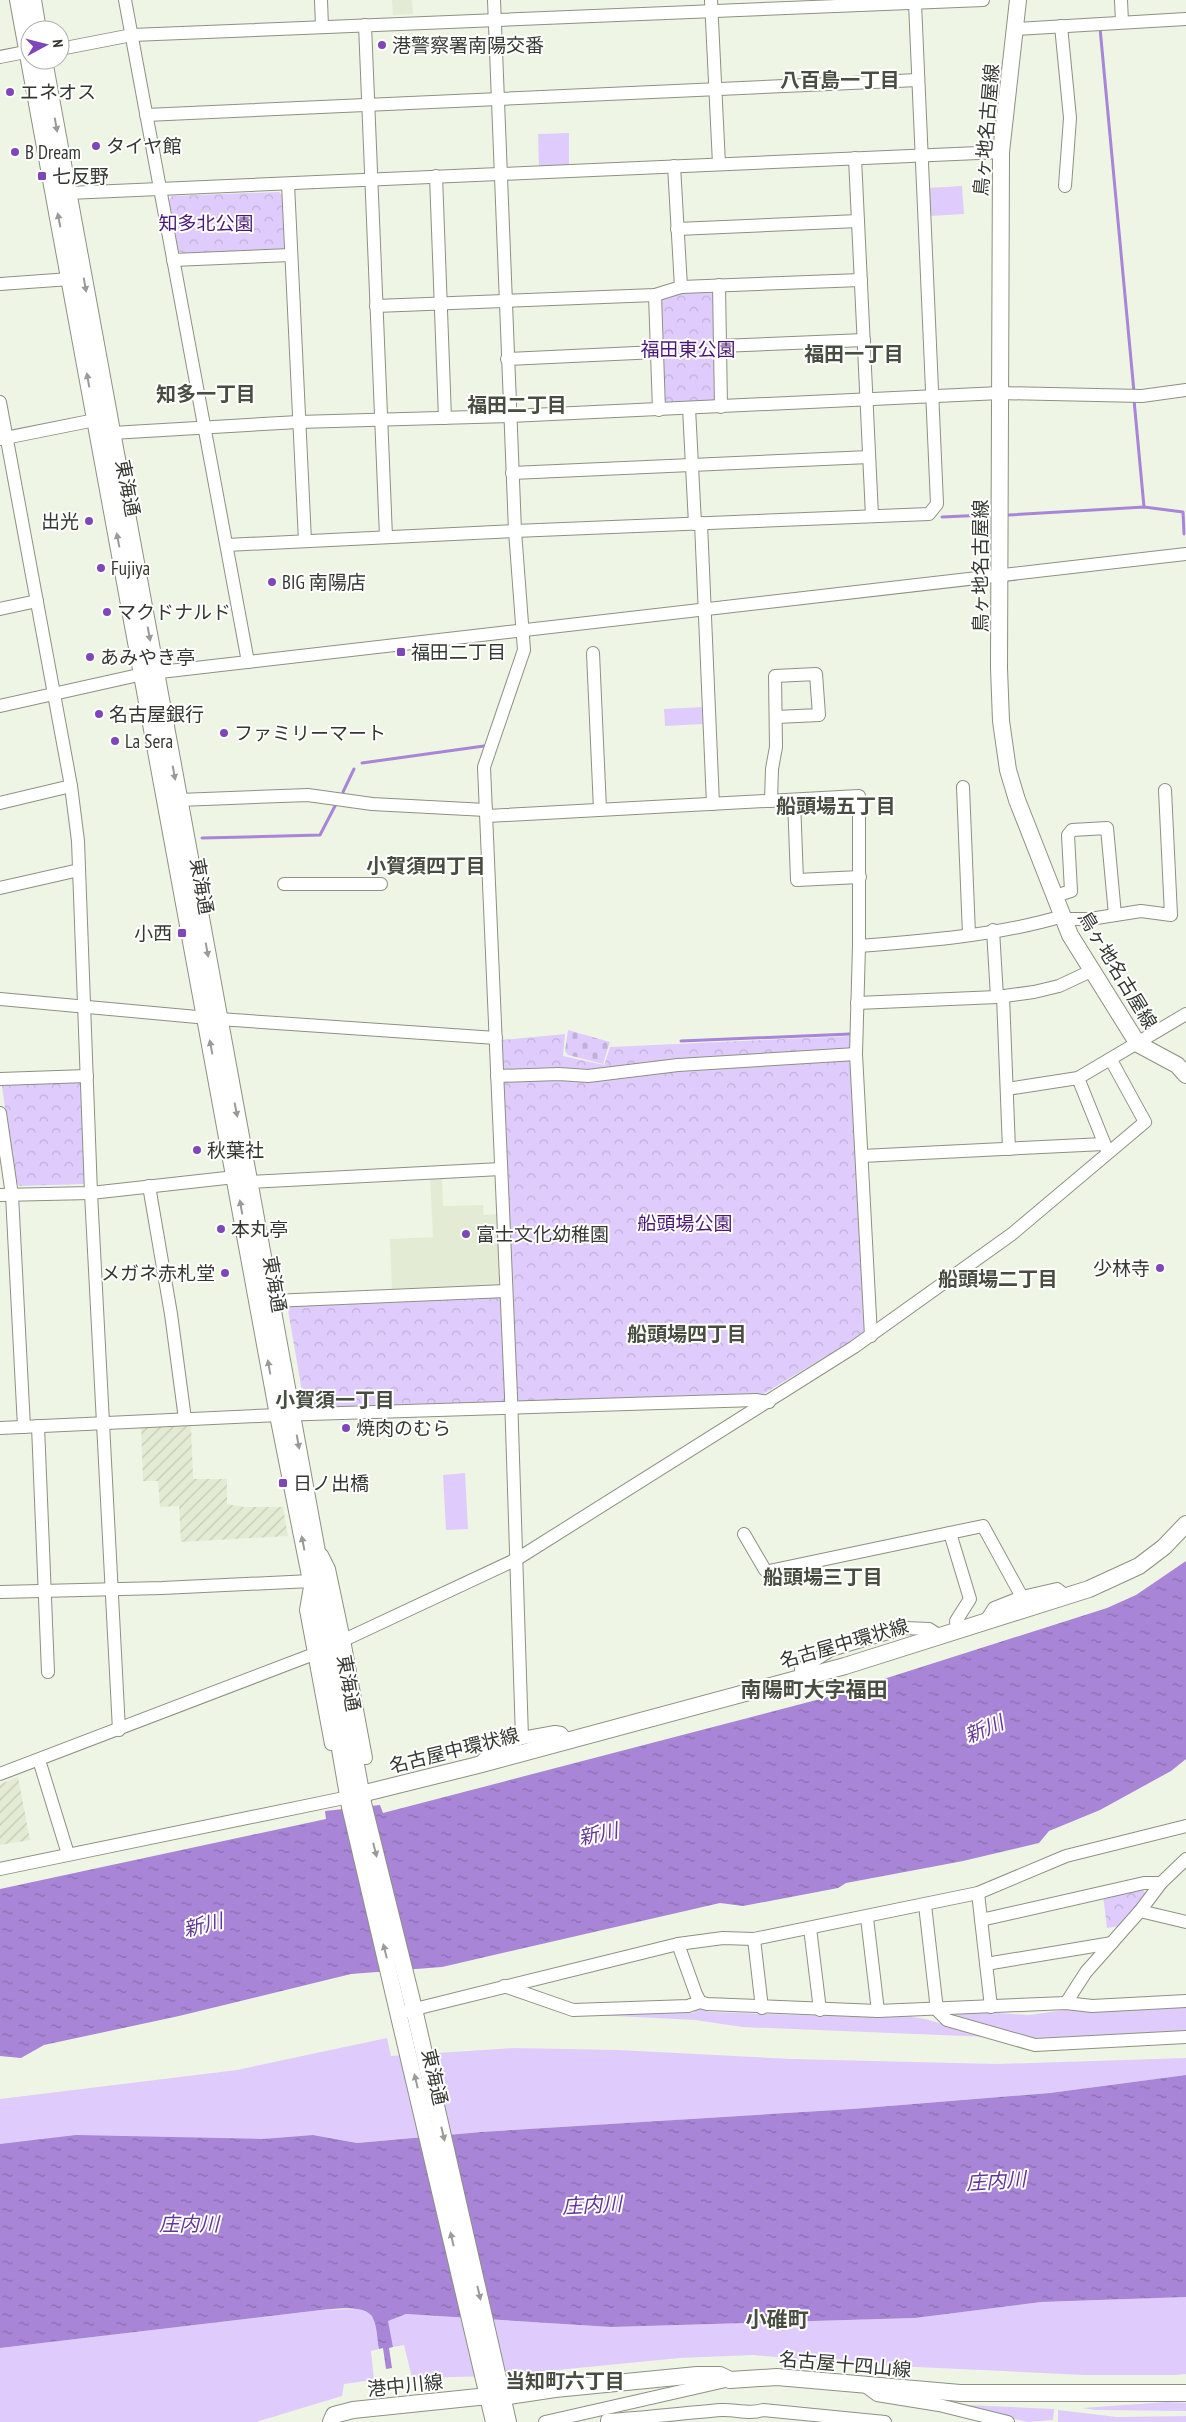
<svg xmlns="http://www.w3.org/2000/svg" width="1186" height="2422" viewBox="0 0 1186 2422" font-family="'PT Sans Narrow','Noto Sans JP',sans-serif">
<style>
.built{fill:#e3ebd4}
.industrial{fill:url(#industrial-furrows)}
.grass{fill:#dfccfc}
.cemetery{fill:url(#cemetery-stones)}
.park{fill:url(#park-crowns)}
.water{fill:url(#water-ripples)}
.lines{fill:none;stroke-linecap:round;stroke-linejoin:round}
.stream{stroke:#a885d6;stroke-width:3}
.minor-casing{stroke:#8c9183;stroke-width:14}
.major-casing{stroke:#8c9183;stroke-width:18}
.minor{stroke:#fff;stroke-width:12}
.major{stroke:#fff;stroke-width:16}
.oneway{fill:#9a9b98}
.poi-dot{fill:#7f46bc;stroke:#fff;stroke-width:2}
.labels{text-anchor:middle;dominant-baseline:central;stroke-width:4;stroke-linejoin:round;paint-order:stroke}
.poi-label{font-size:19px;fill:#353731;stroke:#fff;text-anchor:start}
.street-label{font-size:19px;fill:#353731;stroke:#fff}
.park-label{font-size:19px;fill:#4b1878;stroke:#fff}
.neighbourhood-label{font-size:20px;font-weight:bold;fill:#494d41;stroke:#fff}
.water-label{font-size:20px;font-style:italic;fill:#633595;stroke:#fff}
.quarter-label{font-size:21px;font-weight:bold;fill:#494d41;stroke:#fff}
</style>
<defs>
<pattern id="industrial-furrows" width="10" height="10" patternUnits="userSpaceOnUse" patternTransform="scale(1.25)"><rect width="10" height="10" fill="#e3ebd4"/><path d="M-1 1l2-2M0 10L10 0M9 11l2-2" fill="none" stroke="#c3cab6"/></pattern>
<pattern id="cemetery-stones" width="16" height="16" patternUnits="userSpaceOnUse" patternTransform="scale(1.25)"><rect width="16" height="16" fill="#dfccfc"/><path d="M2 7V4a2 2 0 0 1 4 0v3zM10 15v-3a2 2 0 0 1 4 0v3z" fill="#c0b0d8"/></pattern>
<pattern id="park-crowns" width="20" height="18" patternUnits="userSpaceOnUse" patternTransform="scale(1.25)"><rect width="20" height="18" fill="#dfccfc"/><path d="M2 6a3 3 0 1 1 6 0M12 15a3 3 0 1 1 6 0" fill="none" stroke="#c0b0d8"/></pattern>
<pattern id="water-ripples" width="26" height="14" patternUnits="userSpaceOnUse" patternTransform="scale(1.25)"><rect width="26" height="14" fill="#a885d6"/><path d="M2 4q2-2 4 0t4 0M15 11q2-2 4 0t4 0" fill="none" stroke="#8a6eae"/></pattern>
</defs>
<rect width="100%" height="100%" fill="#eff5e5"/>
<!-- built -->
<g class="built">
<path d="M392,0H412L413,14L393,15Z"/>
<path d="M430,1176H442L443,1206L483,1205L484,1215L498,1214L501,1288L392,1292L390,1239L433,1237Z"/>
</g>
<!-- industrial -->
<g class="industrial">
<path d="M191,1425L193,1479H227V1504L244,1507H283L288,1536L181,1542L179,1506L160,1507L158,1481H143L141,1427Z"/>
<path d="M18,1777L30,1840L0,1845V1784Z"/>
</g>
<!-- grass -->
<g class="grass">
<path d="M569,133V167L539,168L538,134Z"/>
<path d="M962,186L964,214L930,216L928,188Z"/>
<path d="M702,707L703,724L665,726L664,709Z"/>
<path d="M465,1473L468,1529L446,1530L443,1475Z"/>
<path d="M1186,2005V2032L1033,2038L951,2017V2015L981,2012L1029,2015L1065,2010Z"/>
<path d="M697,2009L711,2012L867,2017L907,2016L925,2019L989,2037L742,2027L695,2020L575,2014L693,2013Z"/>
<path d="M387,2038L391,2056L514,2048L618,2050L792,2059L997,2064L1186,2058V2075L1050,2093L852,2109L481,2132L357,2143L313,2135L262,2139L0,2144V2099L237,2070Z"/>
<path d="M1186,2297V2374L1175,2375H1084L852,2364L753,2355L680,2358L496,2376L412,2378L404,2345L393,2347L387,2321L406,2314L611,2327L915,2318L1041,2302Z"/>
<path d="M358,2309L370,2313L374,2318L379,2349L371,2351L374,2380L344,2384L342,2396L256,2422H0V2348L321,2310Z"/>
<path d="M1167,2402L1186,2403V2411L1095,2410L1082,2408Z"/>
<path d="M948,2404L1054,2409L1053,2420L1028,2422Z"/>
<path d="M1058,2410L1117,2417L1186,2416V2422H1058Z"/>
</g>
<!-- cemetery -->
<path class="cemetery" d="M568,1030L610,1042L603,1064L568,1055L565,1051Z"/>
<!-- park -->
<g class="park">
<path d="M279,192L283,196L285,246L282,250L183,253L178,251L169,200L172,196Z"/>
<path d="M679,293H711L713,294L715,399L713,401L667,403L664,398L659,301L662,297Z"/>
<path d="M565,1034L563,1056L604,1065L610,1047L850,1036L865,1331L863,1334L760,1396L305,1409L287,1304L501,1294L502,1040Z"/>
<path d="M79,1080L83,1084L86,1181L83,1184L20,1186L15,1181L2,1086L6,1083Z"/>
<path d="M1141,1888L1147,1894L1121,1926L1107,1928L1103,1896Z"/>
</g>
<!-- water -->
<g class="water">
<path d="M1186,1561V1759L1171,1771L1100,1810L1049,1831L1039,1843L963,1861L846,1883L838,1888L743,1906L720,1903L442,1967L351,1974L179,2016L44,2045L21,2058L0,2056V1889L326,1819L325,1811L380,1805L383,1813L824,1698L1107,1608L1136,1595Z"/>
<path d="M1186,2075V2297L1041,2302L915,2318L611,2327L406,2314L388,2321L393,2347L389,2348L392,2368L386,2369L383,2348L379,2349C377,2339 377,2327 373,2318C367,2304 333,2309 321,2310L0,2348V2144L76,2135L262,2139L313,2135L357,2143L481,2132L852,2109L1050,2093Z"/>
</g>
<g class="lines">
<!-- stream -->
<g class="stream">
<path d="M1100,28L1134,392"/>
<path d="M1134,400L1144,507"/>
<path d="M1009,515L1144,507L1183,512L1184,534"/>
<path d="M942,517L986,515"/>
<path d="M362,763L484,746"/>
<path d="M343,792L354,769"/>
<path d="M202,838L320,835L335,806"/>
<path d="M681,1041L850,1034"/>
</g>
<!-- minor casing -->
<g class="minor-casing">
<g id="minor">
<path d="M125,0L248,662"/>
<path d="M321,0L322,27"/>
<path d="M711,0L719,164"/>
<path d="M1121,0L1122,22"/>
<path d="M365,25L386,537"/>
<path d="M1061,26L1070,118L1065,186"/>
<path d="M1016,29L1186,19"/>
<path d="M60,49L132,35L983,0"/>
<path d="M0,57L30,51"/>
<path d="M146,115L918,80"/>
<path d="M855,158L872,516"/>
<path d="M674,166L681,287"/>
<path d="M436,176L445,418"/>
<path d="M288,184L305,541"/>
<path d="M68,193L1001,152"/>
<path d="M677,229L858,221"/>
<path d="M173,260L291,255"/>
<path d="M0,284L70,279"/>
<path d="M719,285L721,407"/>
<path d="M655,295L659,410"/>
<path d="M376,306L655,295L681,287L861,280"/>
<path d="M720,346L864,340"/>
<path d="M507,359L657,352"/>
<path d="M0,402L71,786L78,841L91,1193L119,1730"/>
<path d="M689,408L695,524"/>
<path d="M112,433L298,422L510,416L1000,393L1142,396L1186,390"/>
<path d="M0,439L95,420"/>
<path d="M512,473L869,457"/>
<path d="M701,523L713,804"/>
<path d="M227,545L515,531L929,514L937,504L915,3"/>
<path d="M0,609L37,601"/>
<path d="M593,653L600,809"/>
<path d="M0,706L143,674L1186,554"/>
<path d="M963,787L969,934"/>
<path d="M179,800L308,795L372,804L486,810"/>
<path d="M794,800L797,880L860,877"/>
<path d="M771,801L772,769L776,747L775,676L816,674L819,715L776,717"/>
<path d="M0,803L71,786"/>
<path d="M487,816L859,796V946L856,1054L871,1336"/>
<path d="M284,884H381"/>
<path d="M0,888L79,870"/>
<path d="M1055,896L1071,891L1068,835L1072,830L1107,828L1115,915"/>
<path d="M1064,919H1090L1141,911L1171,915L1165,790"/>
<path d="M993,930L997,997"/>
<path d="M859,946C925,941 1000,935 1063,916"/>
<path d="M1003,996L1009,1149"/>
<path d="M0,999L219,1019L496,1038"/>
<path d="M857,1003L997,997L1034,992L1059,986L1091,971"/>
<path d="M497,1076L559,1074L588,1076L678,1065L856,1054"/>
<path d="M1078,1078L1107,1150"/>
<path d="M0,1079L87,1076"/>
<path d="M1007,1089L1078,1078L1186,1014"/>
<path d="M0,1113L12,1195L24,1427"/>
<path d="M862,1156L1104,1144"/>
<path d="M250,1182L501,1169"/>
<path d="M149,1186L171,1314L185,1419"/>
<path d="M0,1195L91,1193L235,1177"/>
<path d="M272,1301L506,1291"/>
<path d="M38,1426L48,1672"/>
<path d="M0,1428L278,1415L756,1400L769,1402"/>
<path d="M950,1533L970,1599L956,1621L957,1630"/>
<path d="M744,1534L765,1570L769,1571L983,1526L1022,1597L1057,1589L1066,1596"/>
<path d="M322,1555L329,1569L344,1640L366,1758H364"/>
<path d="M0,1592L162,1588L311,1581L306,1610L331,1744"/>
<path d="M985,1622L994,1608L1022,1597"/>
<path d="M344,1640L517,1559L854,1347L1012,1234L1145,1122L1111,1060"/>
<path d="M802,1677L801,1669L831,1650L905,1628L929,1629L940,1636"/>
<path d="M522,1738L555,1732L561,1733L568,1741"/>
<path d="M39,1760L68,1854"/>
<path d="M478,1765L492,1750L522,1738L511,1396L484,767L524,650L515,531L494,0"/>
<path d="M0,1774L314,1654"/>
<path d="M0,1869L349,1797"/>
<path d="M978,1893L991,2007"/>
<path d="M925,1905L937,2010L947,2020L1035,2045L1186,2037"/>
<path d="M1140,1911L1186,1922"/>
<path d="M867,1918L878,2011"/>
<path d="M981,1920L1144,1883H1161"/>
<path d="M810,1928L820,2010"/>
<path d="M754,1939L762,2008"/>
<path d="M678,1944L696,1994L700,2002L707,2004L878,2011L1066,2003L1092,2006L1186,2001"/>
<path d="M986,1964L1112,1943"/>
<path d="M504,1986L573,2010L688,2006L700,2002"/>
<path d="M1066,2003L1086,1972L1140,1911L1161,1883L1186,1859"/>
<path d="M407,2011L678,1944L723,1938L754,1939L978,1893L1066,1856L1186,1826"/>
<path d="M865,2386L877,2395L939,2405L1008,2422"/>
<path d="M545,2422L730,2380"/>
<path d="M607,2422V2420C645,2418 683,2413 721,2410C735,2409 749,2415 763,2410L885,2422"/>
</g>
</g>
<!-- major casing -->
<g class="major-casing">
<g id="major">
<path d="M18,0L278,1415L311,1581L350,1807L494,2422"/>
<path d="M33,0L38,30"/>
<path d="M1018,0L1001,152L999,668L1001,721L1008,770L1017,800L1070,935L1138,1044L1177,1065L1186,1075"/>
<path d="M44,60L363,1803L414,2009L508,2422"/>
<path d="M353,1796L478,1765L845,1666L1089,1589L1139,1566L1164,1547L1186,1524"/>
<path d="M503,2397L555,2389L697,2375H720L730,2380L777,2377L960,2393H1186"/>
<path d="M331,2422L334,2415L353,2410L488,2396"/>
</g>
</g>
<!-- minor -->
<use href="#minor" class="minor"/>
<!-- major -->
<use href="#major" class="major"/>
</g>
<!-- one-way arrows -->
<defs><path id="oneway-solid" d="M-6-.8H1V-3.2L6.5 0L1 3.2V.8H-6Z" transform="scale(1.25)"/></defs>
<g class="oneway">
<use href="#oneway-solid" transform="translate(56 125) rotate(80)"/>
<use href="#oneway-solid" transform="translate(59 220) rotate(-101)"/>
<use href="#oneway-solid" transform="translate(85 285) rotate(80)"/>
<use href="#oneway-solid" transform="translate(88 380) rotate(-100)"/>
<use href="#oneway-solid" transform="translate(118 540) rotate(-101)"/>
<use href="#oneway-solid" transform="translate(149 634) rotate(80)"/>
<use href="#oneway-solid" transform="translate(174 773) rotate(80)"/>
<use href="#oneway-solid" transform="translate(207 950) rotate(80)"/>
<use href="#oneway-solid" transform="translate(211 1047) rotate(-101)"/>
<use href="#oneway-solid" transform="translate(236 1110) rotate(79)"/>
<use href="#oneway-solid" transform="translate(241 1207) rotate(-100)"/>
<use href="#oneway-solid" transform="translate(269 1367) rotate(-100)"/>
<use href="#oneway-solid" transform="translate(298 1442) rotate(80)"/>
<use href="#oneway-solid" transform="translate(303 1543) rotate(-101)"/>
<use href="#oneway-solid" transform="translate(375 1850) rotate(76)"/>
<use href="#oneway-solid" transform="translate(385 1951) rotate(-104)"/>
<use href="#oneway-solid" transform="translate(416 2081) rotate(-103)"/>
<use href="#oneway-solid" transform="translate(443 2134) rotate(77)"/>
<use href="#oneway-solid" transform="translate(452 2239) rotate(-103)"/>
<use href="#oneway-solid" transform="translate(479 2293) rotate(77)"/>
</g>
<!-- markers -->
<g class="poi-dot">
<circle cx="382" cy="45" r="5"/>
<circle cx="10" cy="92" r="5"/>
<circle cx="96" cy="146" r="5"/>
<circle cx="15" cy="152" r="5"/>
<rect x="37" y="171" width="10" height="10" rx="2.5"/>
<circle cx="89" cy="521" r="5"/>
<circle cx="101" cy="568" r="5"/>
<circle cx="272" cy="582" r="5"/>
<circle cx="107" cy="612" r="5"/>
<rect x="396" y="647" width="10" height="10" rx="2.5"/>
<circle cx="90" cy="657" r="5"/>
<circle cx="99" cy="714" r="5"/>
<circle cx="224" cy="733" r="5"/>
<circle cx="115" cy="741" r="5"/>
<rect x="177" y="928" width="10" height="10" rx="2.5"/>
<circle cx="197" cy="1150" r="5"/>
<circle cx="221" cy="1229" r="5"/>
<circle cx="466" cy="1234" r="5"/>
<circle cx="1160" cy="1268" r="5"/>
<circle cx="225" cy="1273" r="5"/>
<circle cx="346" cy="1428" r="5"/>
<rect x="278" y="1478" width="10" height="10" rx="2.5"/>
</g>
<g class="labels">
<!-- poi labels -->
<g class="poi-label">
<text x="392" y="45">港警察署南陽交番</text>
<text x="20" y="92">エネオス</text>
<text x="106" y="146">タイヤ館</text>
<text x="25" y="152">B Dream</text>
<text x="52" y="176">七反野</text>
<text x="79" y="521" text-anchor="end">出光</text>
<text x="111" y="568">Fujiya</text>
<text x="282" y="582">BIG 南陽店</text>
<text x="117" y="612">マクドナルド</text>
<text x="411" y="652">福田二丁目</text>
<text x="100" y="657">あみやき亭</text>
<text x="109" y="714">名古屋銀行</text>
<text x="234" y="733">ファミリーマート</text>
<text x="125" y="741">La Sera</text>
<text x="172" y="933" text-anchor="end">小西</text>
<text x="207" y="1150">秋葉社</text>
<text x="231" y="1229">本丸亭</text>
<text x="476" y="1234">富士文化幼稚園</text>
<text x="1150" y="1268" text-anchor="end">少林寺</text>
<text x="215" y="1273" text-anchor="end">メガネ赤札堂</text>
<text x="356" y="1428">焼肉のむら</text>
<text x="293" y="1483">日ノ出橋</text>
</g>
<!-- street labels -->
<g class="street-label">
<text transform="translate(986 130) rotate(-85)">鳥ヶ地名古屋線</text>
<text transform="translate(128 488) rotate(79)">東海通</text>
<text transform="translate(980 566) rotate(-90)">鳥ヶ地名古屋線</text>
<text transform="translate(202 886) rotate(80)">東海通</text>
<text transform="translate(1118 970) rotate(59)">鳥ヶ地名古屋線</text>
<text transform="translate(275 1284) rotate(80)">東海通</text>
<text transform="translate(844 1643) rotate(-16)">名古屋中環状線</text>
<text transform="translate(349 1683) rotate(80)">東海通</text>
<text transform="translate(454 1750) rotate(-14)">名古屋中環状線</text>
<text transform="translate(435 2077) rotate(77)">東海通</text>
<text transform="translate(845 2364) rotate(5)">名古屋十四山線</text>
<text transform="translate(405 2385) rotate(-6)">港中川線</text>
</g>
<!-- park labels -->
<g class="park-label">
<text x="206" y="223">知多北公園</text>
<text x="688" y="349">福田東公園</text>
<text x="685" y="1223">船頭場公園</text>
</g>
<!-- neighbourhood labels -->
<g class="neighbourhood-label">
<text x="840" y="80">八百島一丁目</text>
<text x="854" y="354">福田一丁目</text>
<text x="206" y="394">知多一丁目</text>
<text x="517" y="405">福田二丁目</text>
<text x="836" y="806">船頭場五丁目</text>
<text x="426" y="866">小賀須四丁目</text>
<text x="998" y="1279">船頭場二丁目</text>
<text x="687" y="1334">船頭場四丁目</text>
<text x="335" y="1400">小賀須一丁目</text>
<text x="823" y="1577">船頭場三丁目</text>
<text x="565" y="2381">当知町六丁目</text>
</g>
<!-- water labels -->
<g class="water-label">
<text transform="translate(984 1729) rotate(-23)">新川</text>
<text transform="translate(598 1834) rotate(-12)">新川</text>
<text transform="translate(203 1925) rotate(-14)">新川</text>
<text transform="translate(996 2181) rotate(-4)">庄内川</text>
<text transform="translate(592 2205) rotate(-3)">庄内川</text>
<text x="189" y="2224">庄内川</text>
</g>
<!-- quarter labels -->
<g class="quarter-label">
<text x="814" y="1689">南陽町大字福田</text>
<text x="777" y="2319">小碓町</text>
</g>
</g>
<!-- north arrow -->
<g transform="translate(45 45) rotate(83)"><circle r="24" fill="#ffffff" stroke="#aeafad"/>
<path d="M0-4L9 19L0 12L-9 19Z" fill="#7f46bc"/>
<text y="-8" font-size="14" font-weight="bold" text-anchor="middle" fill="#353731">N</text>
</g>
</svg>
